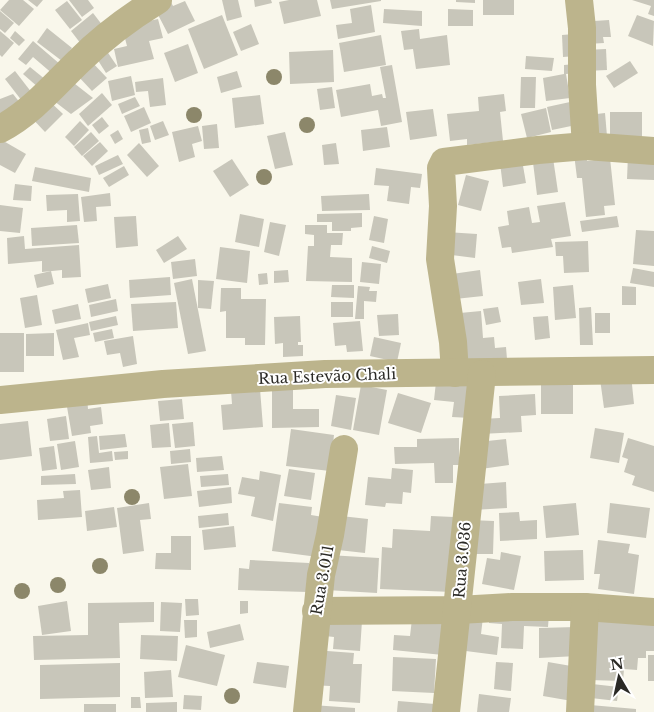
<svg xmlns="http://www.w3.org/2000/svg" width="654" height="712" viewBox="0 0 654 712" font-family="'Libre Baskerville',serif">
<style>
.building{fill:#c8c6ba}
.lines{fill:none;stroke-linecap:round;stroke-linejoin:round}
.minor{stroke:#bcb48c;stroke-width:28}
.tree{fill:#8c876a}
.labels{text-anchor:middle;dominant-baseline:central;stroke-width:4;stroke-linejoin:round;paint-order:stroke}
.street-label{font-size:15px;fill:#2b2a26;stroke:#fff}
</style>
<rect width="100%" height="100%" fill="#f9f7eb"/>
<!-- building -->
<g class="building">
<path d="M9,0H23L34,9L19,26L0,10Z"/>
<path d="M28,0H43L37,7Z"/>
<path d="M69,0H88L94,8L82,17Z"/>
<path d="M170,0L173,6L185,1L195,21L168,34L154,7Z"/>
<path d="M222,0H238L242,17L227,21Z"/>
<path d="M254,0H271L272,3L255,7Z"/>
<path d="M289,0H317L321,16L284,24L279,2Z"/>
<path d="M330,0H381V1L332,9Z"/>
<path d="M456,0H475V3L456,2Z"/>
<rect x="483" y="0" width="31" height="15"/>
<path d="M632,0H654V16L648,14L651,6Z"/>
<path d="M67,1L82,20L70,29L55,10Z"/>
<path d="M371,5L375,32L338,39L336,25L352,23L350,9Z"/>
<path d="M384,9L422,11V26L383,23Z"/>
<path d="M448,9L473,10V26H448Z"/>
<path d="M0,11L14,23L5,33L0,29Z"/>
<path d="M93,13L103,26L81,44L71,31Z"/>
<path d="M222,15L238,55L204,69L188,29Z"/>
<path d="M637,15L654,21L653,46L628,36Z"/>
<path d="M158,19L163,38L149,41L154,59L118,67L114,49L127,46L122,27Z"/>
<path d="M609,20L611,37H603L604,43L587,44L594,21Z"/>
<path d="M251,24L259,44L241,51L233,32Z"/>
<path d="M47,28L72,48L62,61L37,42Z"/>
<path d="M419,29L420,39L447,35L450,65L416,69L413,49L404,50L401,31Z"/>
<path d="M0,31L14,43L2,57L0,55Z"/>
<path d="M15,31L25,40L19,46L10,38Z"/>
<path d="M574,34L576,56L563,57L562,35Z"/>
<path d="M381,35L386,65L344,72L339,43Z"/>
<path d="M33,41L61,65L54,75L33,57L26,65L18,59Z"/>
<path d="M188,44L198,73L175,82L164,53Z"/>
<path d="M104,47L117,66L106,73L94,54Z"/>
<path d="M606,49L607,70L586,71L585,50Z"/>
<path d="M333,50L334,82L290,84L289,52Z"/>
<path d="M526,56L554,58L552,71L525,69Z"/>
<path d="M91,61L107,78L92,91L77,75Z"/>
<path d="M630,61L638,73L614,88L606,76Z"/>
<path d="M575,64L576,73L566,74L570,98L546,101L543,78L564,74V65Z"/>
<path d="M392,65L402,122L381,126L378,110L341,117L336,90L370,84L372,96L382,94L383,98H386L380,67Z"/>
<path d="M30,67L46,80L39,88L23,74Z"/>
<path d="M15,71L32,93L22,101L5,79Z"/>
<path d="M237,71L242,87L221,93L217,77Z"/>
<path d="M131,76L135,95L112,101L108,81Z"/>
<path d="M521,77H536L535,108H520Z"/>
<path d="M163,78L166,105L150,107L148,91L136,92L135,82Z"/>
<path d="M70,80L93,98L71,114L54,101Z"/>
<path d="M332,87L335,108L320,110L317,89Z"/>
<path d="M102,93L112,105L88,126L79,114Z"/>
<path d="M13,94L21,104L0,117V99Z"/>
<path d="M504,94L506,111L500,112L503,141L467,145V139L450,141L447,114L479,111L478,97Z"/>
<path d="M260,95L264,124L235,128L232,98Z"/>
<path d="M135,97L140,106L122,114L118,104Z"/>
<path d="M46,98L63,114L45,132L29,115Z"/>
<path d="M570,102L576,125L552,130L547,107Z"/>
<path d="M144,107L151,123L131,132L124,116Z"/>
<path d="M546,108L551,132L527,138L521,114Z"/>
<path d="M433,109L437,136L410,140L406,112Z"/>
<path d="M610,112H642V139L610,140Z"/>
<path d="M605,113L607,136L591,138L588,115Z"/>
<path d="M102,117L109,126L99,134L92,125Z"/>
<path d="M80,121L89,130L74,146L65,137Z"/>
<path d="M163,121L169,135L155,140L150,126Z"/>
<path d="M217,124L219,148L204,149L202,126Z"/>
<path d="M198,126L202,141L192,144L195,157L179,162L172,132Z"/>
<path d="M387,127L390,147L363,151L361,130Z"/>
<path d="M148,128L151,142L142,144L139,130Z"/>
<path d="M118,130L123,139L115,144L110,135Z"/>
<path d="M91,132L99,141L82,156L74,147Z"/>
<path d="M285,132L293,165L275,169L267,136Z"/>
<path d="M0,139L26,154L15,173L0,165Z"/>
<path d="M100,142L108,151L92,166L83,156Z"/>
<path d="M139,143L159,166L147,177L127,155Z"/>
<path d="M336,143L339,164L324,165L322,145Z"/>
<path d="M552,151L558,192L537,195L532,154Z"/>
<path d="M586,152L587,161L610,158L615,205L604,206L605,215L586,217L582,178H577L574,154Z"/>
<path d="M118,155L123,164L99,175L95,166Z"/>
<path d="M628,155L654,156V180L627,179Z"/>
<path d="M232,159L249,185L230,197L213,171Z"/>
<path d="M522,160L526,183L503,187L500,163Z"/>
<path d="M124,166L129,175L109,187L103,178Z"/>
<path d="M35,167L91,178L89,192L32,181Z"/>
<path d="M376,168L422,174L420,188L411,187L409,204L387,201L389,186L374,185Z"/>
<path d="M466,175L489,181L481,211L458,205Z"/>
<path d="M15,184L32,186L31,201L13,200Z"/>
<path d="M110,193L111,206L96,207L97,221L84,222L81,197Z"/>
<path d="M78,194L80,221L67,222V210L47,211L46,195Z"/>
<path d="M369,194L370,210L322,211L321,196Z"/>
<path d="M565,202L571,236L551,239L553,247L512,253L511,247L502,248L498,227L509,225L507,211L529,207L532,223L540,222L537,206Z"/>
<path d="M0,205L23,208L20,233L0,231Z"/>
<path d="M362,213V227L351,228V231H332V222H317V214Z"/>
<path d="M240,214L264,219L259,247L235,242Z"/>
<path d="M136,216L138,246L116,248L114,217Z"/>
<path d="M374,216L388,219L384,243L369,240Z"/>
<path d="M617,216L619,227L582,232L580,221Z"/>
<path d="M270,222L286,225L279,256L264,252Z"/>
<path d="M77,225L79,243L32,246L31,228Z"/>
<path d="M305,225H327V233H343L342,245H331L330,257L352,258V282L306,281L308,246H314V235L305,234Z"/>
<path d="M636,230L654,231V266L633,264Z"/>
<path d="M446,232L477,234L475,258L444,254Z"/>
<path d="M24,236L25,249L79,245L81,277L62,278V270L42,272V261L8,264L7,238Z"/>
<path d="M178,236L187,249L164,263L156,250Z"/>
<path d="M588,241L589,272L564,273L563,256H556L555,242Z"/>
<path d="M372,246L390,251L387,263L369,258Z"/>
<path d="M220,247L250,251L247,283L216,279Z"/>
<path d="M195,259L197,276L173,279L171,262Z"/>
<path d="M362,262L381,264L379,284L360,282Z"/>
<path d="M633,268L654,272V287L630,283Z"/>
<path d="M288,270L289,282L274,283V271Z"/>
<path d="M480,270L483,296L455,299L452,274Z"/>
<path d="M51,271L54,284L37,288L34,275Z"/>
<path d="M267,273L268,284L259,285L258,274Z"/>
<path d="M170,277L171,295L130,298L129,280Z"/>
<path d="M192,279L206,351L188,354L174,283Z"/>
<path d="M541,279L544,303L521,305L518,282Z"/>
<path d="M198,280L214,281L211,309L198,308Z"/>
<path d="M108,284L111,298L88,303L85,289Z"/>
<path d="M332,285H354V298L331,297Z"/>
<path d="M573,285L576,318L555,320L553,287Z"/>
<path d="M358,286L370,287L369,291H377L376,302L364,301V319H355Z"/>
<path d="M622,286L636,287V305H622Z"/>
<path d="M221,288H241V299H266L265,345H245V338H226V311L220,312Z"/>
<path d="M37,295L42,325L25,328L20,298Z"/>
<path d="M116,299L118,311L91,317L89,305Z"/>
<path d="M176,302L178,328L133,331L131,304Z"/>
<rect x="331" y="302" width="22" height="15"/>
<path d="M78,304L81,319L55,324L52,310Z"/>
<path d="M498,307L501,322L486,325L483,309Z"/>
<path d="M591,307L593,345H580L579,308Z"/>
<path d="M481,311L483,338L494,337L495,348L506,347L507,359L463,361L460,313Z"/>
<rect x="595" y="313" width="15" height="20"/>
<path d="M398,314L399,335L379,336L377,315Z"/>
<path d="M116,316L118,325L91,331L89,322Z"/>
<path d="M300,316L301,342H298V345H303V356L283,357V343L275,344L274,317Z"/>
<path d="M548,316L550,338L535,340L533,317Z"/>
<path d="M360,321L363,351L347,352L346,345L335,346L333,323Z"/>
<path d="M88,323L90,335L74,338L79,357L63,360L56,330Z"/>
<path d="M112,329L114,338L95,342L93,333Z"/>
<rect x="0" y="333" width="24" height="39"/>
<path d="M54,333V356H26V334Z"/>
<path d="M133,336L137,364L123,367L120,353L107,355L104,341Z"/>
<path d="M374,337L401,343L397,362L370,356Z"/>
<path d="M631,375L634,404L604,408L600,379Z"/>
<path d="M573,378V414H541V379Z"/>
<path d="M436,382L475,386L471,418L452,417L454,402L434,400Z"/>
<path d="M361,385L387,390L379,435L353,430Z"/>
<path d="M272,388H293V409H319V427L272,428Z"/>
<path d="M260,389L263,427L223,430L221,405L232,404L231,391Z"/>
<path d="M398,393L431,403L421,433L388,423Z"/>
<path d="M535,394L536,415L521,416L522,432L481,434V419L500,418L499,396Z"/>
<path d="M336,395L356,398L351,430L331,426Z"/>
<path d="M87,397L88,409L101,407L103,424L90,426L91,433L72,436L66,401Z"/>
<path d="M182,399L184,419L160,421L158,401Z"/>
<path d="M66,416L69,439L50,441L47,419Z"/>
<path d="M28,421L32,456L0,460V424Z"/>
<path d="M193,422L195,446L175,448L172,424Z"/>
<path d="M169,423L171,447L152,448L150,425Z"/>
<path d="M595,428L624,433L619,463L590,458Z"/>
<path d="M291,429L334,435L330,471L286,466Z"/>
<path d="M125,434L127,447L100,450L99,436Z"/>
<path d="M97,436L99,453L112,451L113,461L90,463L88,437Z"/>
<path d="M459,438V465H453V483H435L434,463L395,464L394,447H417V439Z"/>
<path d="M628,438L654,446V492L632,485L635,476L624,472L628,459L622,457Z"/>
<path d="M506,439L509,465L481,469L478,442Z"/>
<path d="M75,441L79,467L61,470L57,444Z"/>
<path d="M54,446L57,469L42,471L39,448Z"/>
<path d="M190,449L191,462L171,464L170,451Z"/>
<path d="M128,451V459L115,460L114,452Z"/>
<path d="M222,456L224,470L197,472L196,458Z"/>
<path d="M188,464L192,496L164,499L160,467Z"/>
<path d="M109,467L111,488L91,490L88,470Z"/>
<path d="M392,468L413,470L411,493L403,492L402,504L386,503L385,507L365,505L368,477L391,479Z"/>
<path d="M289,469L315,473L311,500L284,496Z"/>
<path d="M260,471L281,475L273,521L251,516L255,497L238,494L242,477L259,480Z"/>
<path d="M75,474L76,484L41,485V476Z"/>
<path d="M228,474L229,485L201,487L200,476Z"/>
<path d="M506,482L507,508L473,510L480,484Z"/>
<path d="M231,487L232,503L199,507L197,491Z"/>
<path d="M80,490L82,517L38,520L37,500L64,498L63,491Z"/>
<path d="M149,503L151,519L140,520L144,551L123,554L117,508Z"/>
<path d="M279,503L312,507L311,515L323,517L318,557L272,551Z"/>
<path d="M576,503L579,535L546,538L543,506Z"/>
<path d="M610,503L650,508L646,538L607,533Z"/>
<path d="M114,507L117,527L87,531L85,511Z"/>
<path d="M519,512L520,521L537,520V539L500,541L499,513Z"/>
<path d="M228,513L229,525L199,528L198,516Z"/>
<path d="M341,516L368,519L365,553L338,550Z"/>
<path d="M431,516L454,517L452,592L380,589L382,547L392,548L393,529L430,531Z"/>
<path d="M469,520L494,521L493,554H468Z"/>
<path d="M234,526L236,547L204,550L202,530Z"/>
<path d="M171,536H191V570L155,569L156,553H171Z"/>
<path d="M598,540L630,544L628,553L639,555L634,594L598,589L600,574H594Z"/>
<path d="M583,550L584,580L545,581L544,551Z"/>
<path d="M501,552L521,556L514,590L482,584L487,558L500,560Z"/>
<path d="M328,555L379,558L377,593L326,590Z"/>
<path d="M250,560L309,563L308,592L238,590L239,568L249,569Z"/>
<path d="M185,599H198L199,615L186,616Z"/>
<path d="M67,601L71,631L42,635L38,606Z"/>
<path d="M240,601H248V613L240,614Z"/>
<path d="M154,602V622L119,623L120,658L34,660L33,636L88,635V603Z"/>
<path d="M161,602L182,603L180,632L160,631Z"/>
<path d="M489,611L549,614L548,627L524,626L523,649L501,648L502,624L489,623Z"/>
<path d="M463,615L483,617L481,634L499,637L497,655L458,650Z"/>
<path d="M326,618L362,621L360,651L333,649L334,637L325,636Z"/>
<path d="M591,618L654,621V651H646V658H638L637,670L624,669L623,681L589,680Z"/>
<path d="M412,619L446,623L443,655L393,650L394,635L410,636Z"/>
<path d="M184,620H197V637L185,638Z"/>
<path d="M240,624L244,640L210,648L207,632Z"/>
<path d="M576,627L577,656L539,658V628Z"/>
<path d="M141,635L178,636L177,661L140,659Z"/>
<path d="M186,645L225,655L217,686L178,677Z"/>
<path d="M314,650L354,653L353,664H362L360,703L329,701L330,686L311,685Z"/>
<rect x="648" y="655" width="6" height="26"/>
<path d="M393,657L436,659L434,693L392,691Z"/>
<path d="M257,662L289,666L286,688L253,683Z"/>
<path d="M496,662L513,663L511,691L494,689Z"/>
<path d="M548,662L577,667L572,701L543,696Z"/>
<path d="M120,663V697L40,699V665Z"/>
<path d="M171,670L173,697L145,698L144,672Z"/>
<path d="M592,684L619,687L617,701L591,698Z"/>
<path d="M479,694L511,698L509,712H477Z"/>
<path d="M184,695L202,696L201,710L183,709Z"/>
<path d="M131,697H140L141,708H131Z"/>
<path d="M398,701L435,704V712H397Z"/>
<path d="M177,702V712H146V703Z"/>
<rect x="84" y="704" width="32" height="8"/>
<path d="M312,705L355,708V712H312Z"/>
<path d="M590,705L636,709V712H589Z"/>
</g>
<g class="lines">
<!-- minor -->
<g class="minor">
<path d="M579,0L582,28V85L586,146"/>
<path d="M0,129C31,113 54,85 79,61C102,38 130,17 158,0"/>
<path d="M455,373L453,342L440,259L443,206L441,168L444,162L538,150L586,146L654,151"/>
<path d="M0,400L163,384L325,374L654,370"/>
<path d="M316,611L458,610L512,607H585L654,612"/>
<path d="M307,712L321,575L330,535L344,449"/>
<path d="M446,712L482,374"/>
<path d="M580,712L585,607"/>
</g>
</g>
<!-- trees -->
<g class="tree">
<circle cx="274" cy="77" r="8"/>
<circle cx="194" cy="115" r="8"/>
<circle cx="307" cy="125" r="8"/>
<circle cx="264" cy="177" r="8"/>
<circle cx="132" cy="497" r="8"/>
<circle cx="100" cy="566" r="8"/>
<circle cx="58" cy="585" r="8"/>
<circle cx="22" cy="591" r="8"/>
<circle cx="232" cy="696" r="8"/>
</g>
<g class="labels">
<!-- street labels -->
<g class="street-label">
<text transform="translate(327 376) rotate(-2)">Rua Estevão Chali</text>
<text transform="translate(462 560) rotate(-85)">Rua 3.036</text>
<text transform="translate(322 580) rotate(-80)">Rua 3.011</text>
</g>
</g>
<!-- north arrow -->
<g transform="translate(619 677) rotate(351)" stroke="#ffffff" stroke-width="4" paint-order="stroke">
<path d="M0-4L9 19L0 12L-9 19Z" fill="#2b2a26"/>
<text y="-8" font-size="14" font-weight="bold" text-anchor="middle" fill="#2b2a26">N</text>
</g>
</svg>
